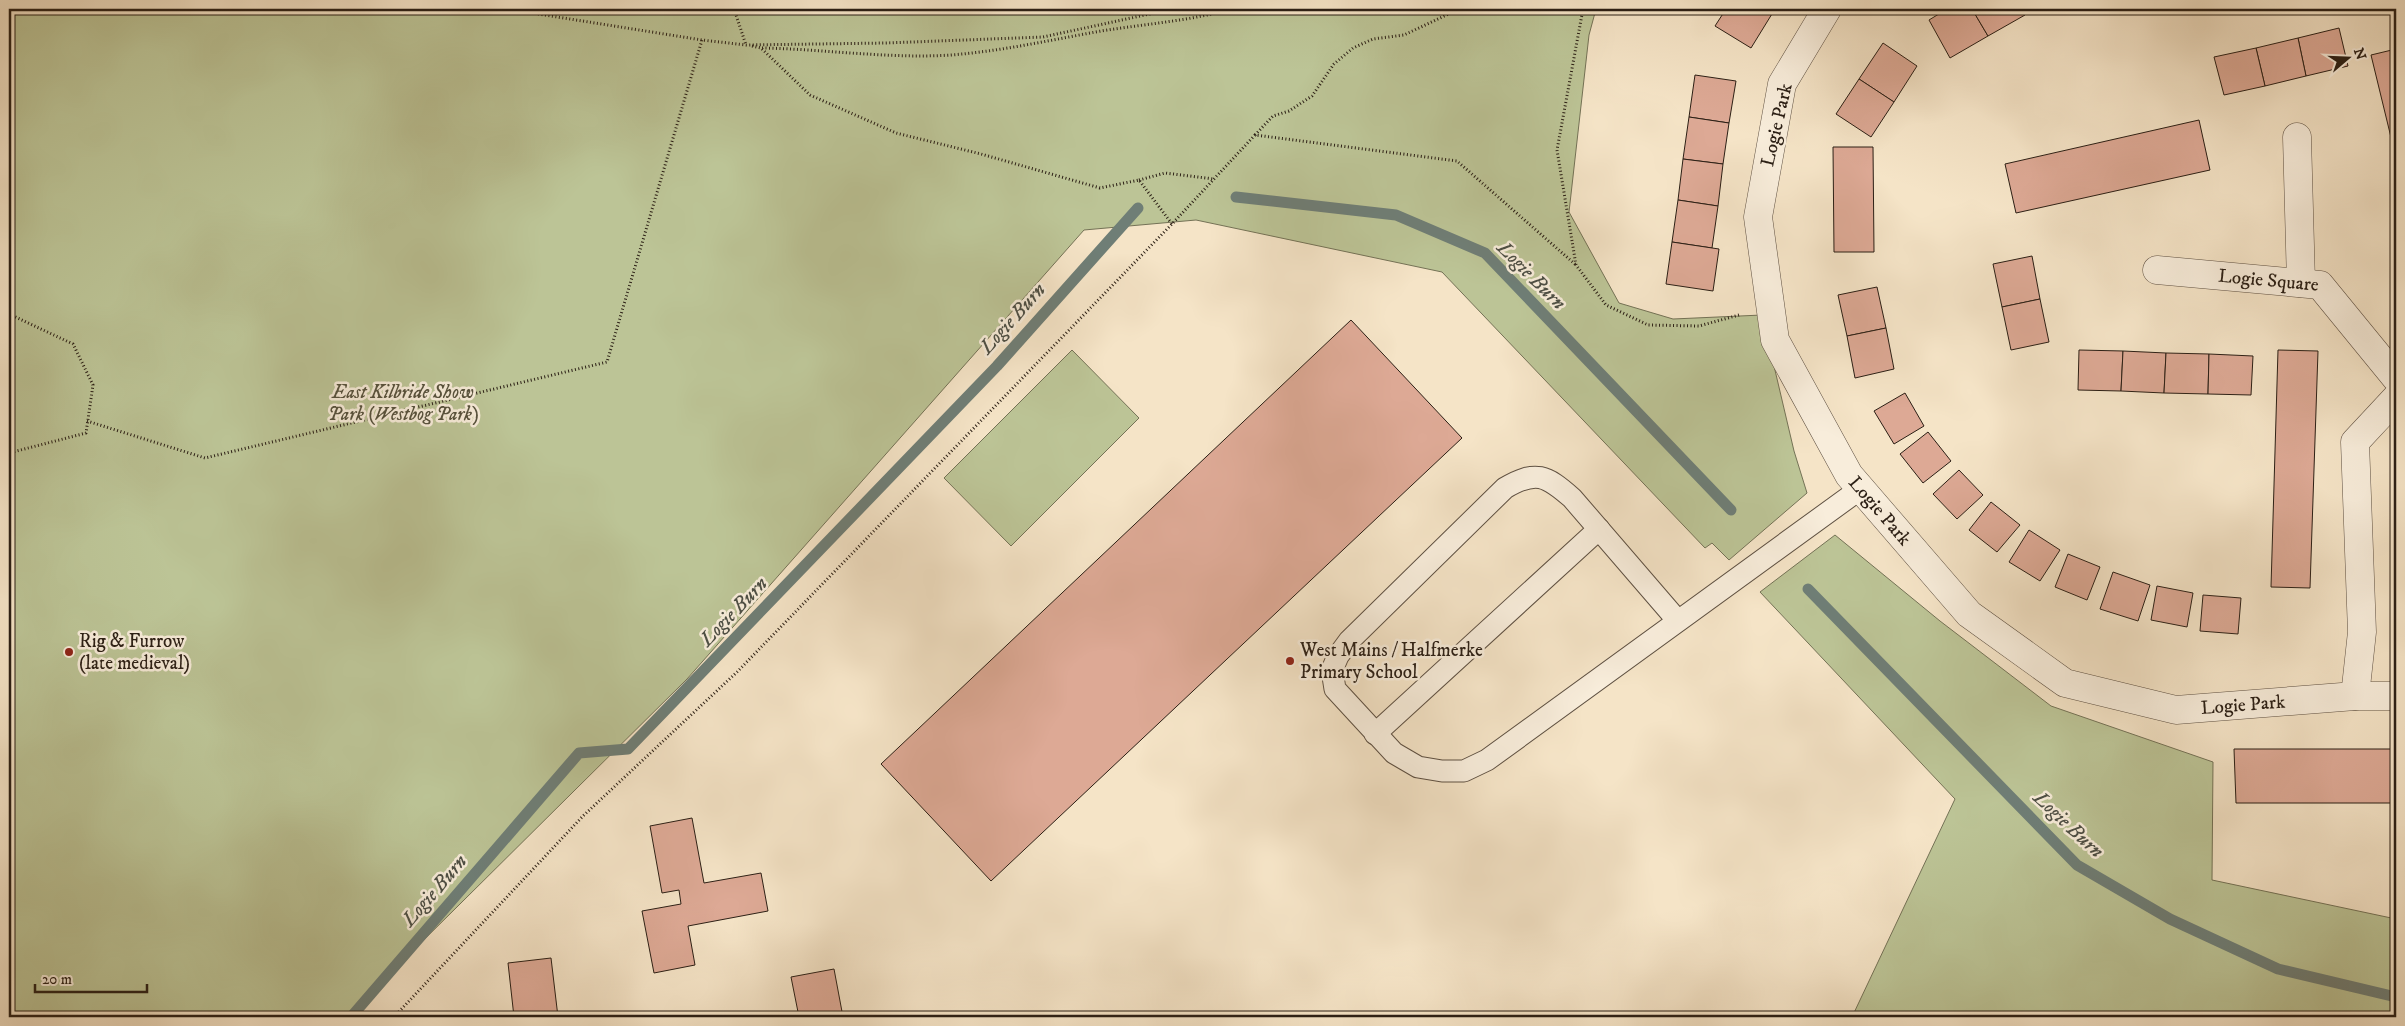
<svg xmlns="http://www.w3.org/2000/svg" width="2405" height="1026" viewBox="0 0 2405 1026" font-family="'IM FELL DW Pica',serif">
<style>
.green{fill:#bcc496;stroke:#747256}
.lines{fill:none;stroke-linecap:round;stroke-linejoin:round}
.stream{stroke:#6f7e76;stroke-width:11}
.building{fill:#dda995;stroke:#2b1f15}
.service-casing{stroke:#5e5042;stroke-width:23}
.minor-casing{stroke:#5e5042;stroke-width:29}
.path{stroke:#2b1f15;stroke-width:3;stroke-dasharray:1 2.5;stroke-linecap:butt}
.service{stroke:#f8eddb;stroke-width:21}
.minor{stroke:#f8eddb;stroke-width:28}
.poi-dot{fill:#8f2418;stroke:#f8eddb;stroke-width:2}
.labels{text-anchor:middle;dominant-baseline:central;stroke-width:5;stroke-linejoin:round;paint-order:stroke}
.street-label{font-size:19px;fill:#2b1f15;stroke:#f8eddb}
.park-label{font-size:19px;font-style:italic;fill:#56513c;stroke:#f8eddb}
.poi-label{font-size:19px;fill:#2b1f15;stroke:#f8eddb;text-anchor:start}
.water-label{font-size:20px;font-style:italic;fill:#4d4f45;stroke:#f8eddb}
</style>
<rect width="100%" height="100%" fill="#f5e4c7"/>
<filter id="stains"><feTurbulence type="fractalNoise" baseFrequency=".004" numOctaves="4"/><feColorMatrix values="0 0 0 0 .2 0 0 0 0 .09 0 0 0 0 .02 0 0 0 .5 -.17"/></filter>
<radialGradient id="worn" r=".72"><stop offset=".6" stop-color="#630" stop-opacity="0"/><stop offset="1" stop-color="#630" stop-opacity=".3"/></radialGradient>
<!-- green -->
<g class="green">
<path d="M9,9H1596L1589,35L1569,212L1619,303L1673,319L1762,315L1794,451L1807,493L1729,560L1712,543L1705,548L1442,272L1196,220L1084,230L687,679L346,1017H9Z"/>
<path d="M1072,350L1139,418L1011,546L944,478Z"/>
<path d="M1835,535L1940,621L2051,706L2213,762L2212,880L2396,919V1017H1852L1955,799L1760,592Z"/>
</g>
<g class="lines">
<!-- stream -->
<g class="stream">
<path d="M1236,197L1396,215L1485,253L1731,510"/>
<path d="M1808,589L2077,865L2170,919L2278,969L2396,997"/>
<path d="M351,1017L579,753L628,749L997,366L1138,208"/>
</g>
</g>
<!-- building -->
<g class="building">
<path d="M1726,9H1775L1751,48L1715,26Z"/>
<path d="M1947,9H1972L1988,36L1950,58L1929,20Z"/>
<path d="M1972,9H2022L2025,15L1988,36Z"/>
<path d="M2339,28L2348,66L2306,76L2298,38Z"/>
<path d="M2298,38L2306,76L2265,86L2256,48Z"/>
<path d="M1883,43L1917,66L1894,102L1859,79Z"/>
<path d="M2256,48L2265,86L2224,95L2214,57Z"/>
<path d="M2396,49V158L2371,55Z"/>
<path d="M1695,75L1736,81L1729,123L1689,117Z"/>
<path d="M1859,79L1894,102L1871,137L1836,114Z"/>
<path d="M1689,117L1729,123L1723,164L1683,159Z"/>
<path d="M2199,120L2210,170L2016,213L2005,164Z"/>
<path d="M1833,147H1873L1874,252H1834Z"/>
<path d="M1683,159L1723,164L1718,206L1678,200Z"/>
<path d="M1678,200L1718,206L1712,248L1672,242Z"/>
<path d="M1672,242L1719,249L1713,291L1666,284Z"/>
<path d="M2032,256L2040,299L2002,307L1993,264Z"/>
<path d="M1877,287L1886,328L1847,336L1838,295Z"/>
<path d="M2040,299L2049,342L2011,350L2002,307Z"/>
<path d="M1351,320L1462,438L991,881L881,764Z"/>
<path d="M1886,328L1894,369L1855,378L1847,336Z"/>
<path d="M2079,350L2123,351L2121,391L2078,390Z"/>
<path d="M2278,350L2318,351L2310,588L2271,587Z"/>
<path d="M2123,351L2166,353L2164,393L2121,391Z"/>
<path d="M2166,353L2209,354L2208,394L2164,393Z"/>
<path d="M2209,354L2253,356L2251,395L2208,394Z"/>
<path d="M1905,393L1924,426L1894,444L1874,411Z"/>
<path d="M1928,432L1951,461L1923,483L1900,454Z"/>
<path d="M1959,470L1983,495L1957,519L1933,494Z"/>
<path d="M1991,502L2020,525L1997,552L1969,530Z"/>
<path d="M2029,530L2060,550L2040,581L2009,562Z"/>
<path d="M2068,554L2100,567L2087,600L2055,587Z"/>
<path d="M2113,572L2150,585L2138,621L2100,609Z"/>
<path d="M2157,586L2193,593L2187,627L2151,620Z"/>
<path d="M2203,595L2241,598L2238,634L2200,631Z"/>
<path d="M2234,749H2396V803H2236Z"/>
<path d="M692,818L704,883L761,873L768,911L688,926L695,965L654,973L642,911L681,904L679,890L662,893L650,826Z"/>
<path d="M551,958L558,1017H514L508,963Z"/>
<path d="M834,969L843,1017H799L791,977Z"/>
</g>
<g class="lines">
<!-- service casing -->
<g class="service-casing">
<g id="service">
<path d="M1678,621L1572,498C1546,475 1536,470 1505,488L1349,641L1338,656L1332,670L1335,689L1394,753L1418,767L1442,771H1464L1487,760L1860,489"/>
<path d="M1375,734L1599,529"/>
</g>
</g>
<!-- minor casing -->
<g class="minor-casing">
<g id="minor">
<path id="s1" d="M1827,9L1782,84L1758,217L1775,340L1849,475L1969,614L2065,683L2176,710L2355,696H2396"/>
<path d="M2297,137L2301,283"/>
<path id="s2" d="M2157,270L2320,285L2396,378"/>
<path d="M2355,696L2362,632L2355,442L2396,398"/>
</g>
</g>
<!-- path -->
<g class="path">
<path d="M507,9L702,40L746,45L886,43L1043,37L1173,9"/>
<path d="M734,9L746,45"/>
<path d="M1583,9L1557,150L1576,265L1606,305L1648,325L1699,326L1739,315"/>
<path d="M752,46L761,48L810,95L896,133L981,154L1100,188L1139,180L1172,224"/>
<path d="M762,48C825,49 888,59 951,55C1002,51 1051,40 1101,31C1145,24 1189,21 1232,9"/>
<path d="M1255,135L1273,116L1289,111L1312,96L1334,64L1353,48L1373,39L1404,35L1459,9"/>
<path d="M1139,180L1165,173L1214,179"/>
<path d="M9,314L73,344L93,385L86,433L9,453"/>
<path d="M87,421L205,458L607,362L702,40"/>
<path d="M394,1017L583,816L737,672L1172,224L1255,135L1457,161L1576,265"/>
</g>
<!-- service -->
<use href="#service" class="service"/>
<!-- minor -->
<use href="#minor" class="minor"/>
</g>
<!-- markers -->
<g class="poi-dot">
<circle cx="69" cy="652" r="5"/>
<circle cx="1290" cy="661" r="5"/>
</g>
<g class="labels">
<!-- street labels -->
<g class="street-label">
<text transform="translate(1777 125) rotate(-77)">Logie Park</text>
<text stroke="none"><textPath href="#s2" startOffset="112">Logie Square</textPath></text>
<text stroke="none"><textPath href="#s1" startOffset="548">Logie Park</textPath></text>
<text stroke="none"><textPath href="#s1" startOffset="984">Logie Park</textPath></text>
</g>
<!-- park labels -->
<g class="park-label">
<text x="403" y="392">East Kilbride Show<tspan x="403" dy="22">Park (Westbog Park)</tspan></text>
</g>
<!-- poi labels -->
<g class="poi-label">
<text x="79" y="641">Rig &amp; Furrow<tspan x="79" dy="22">(late medieval)</tspan></text>
<text x="1300" y="650">West Mains / Halfmerke<tspan x="1300" dy="22">Primary School</tspan></text>
</g>
<!-- water labels -->
<g class="water-label">
<text transform="translate(1531 276) rotate(45)">Logie Burn</text>
<text transform="translate(1013 319) rotate(-48)">Logie Burn</text>
<text transform="translate(734 612) rotate(-46)">Logie Burn</text>
<text transform="translate(2068 825) rotate(43)">Logie Burn</text>
<text transform="translate(435 891) rotate(-49)">Logie Burn</text>
</g>
</g>
<!-- margin -->
<rect width="2405" height="1026" fill="none" stroke="#f5e4c7" stroke-width="30"/>
<rect x="10" y="10" width="2385" height="1006" fill="none" stroke="#2b1f15" stroke-width="2.5"/>
<rect x="15" y="15" width="2375" height="996" fill="none" stroke="#2b1f15"/>
<!-- north arrow -->
<g transform="translate(2348 58) rotate(71)" stroke="#f8eddb" stroke-width="4" paint-order="stroke">
<path d="M0-4L9 19L0 12L-9 19Z" fill="#2b1f15"/>
<text y="-8" font-size="14" font-weight="bold" text-anchor="middle" fill="#2b1f15">N</text>
</g>
<!-- scale -->
<path d="M35 984v8h112v-8" fill="none" stroke="#2b1f15" stroke-width="2.5"/>
<text x="42" y="984" font-size="15" fill="#2b1f15" stroke="#f8eddb" stroke-width="4" paint-order="stroke">20 m</text>
<rect width="100%" height="100%" filter="url(#stains)"/>
<rect width="100%" height="100%" fill="url(#worn)"/>
</svg>
